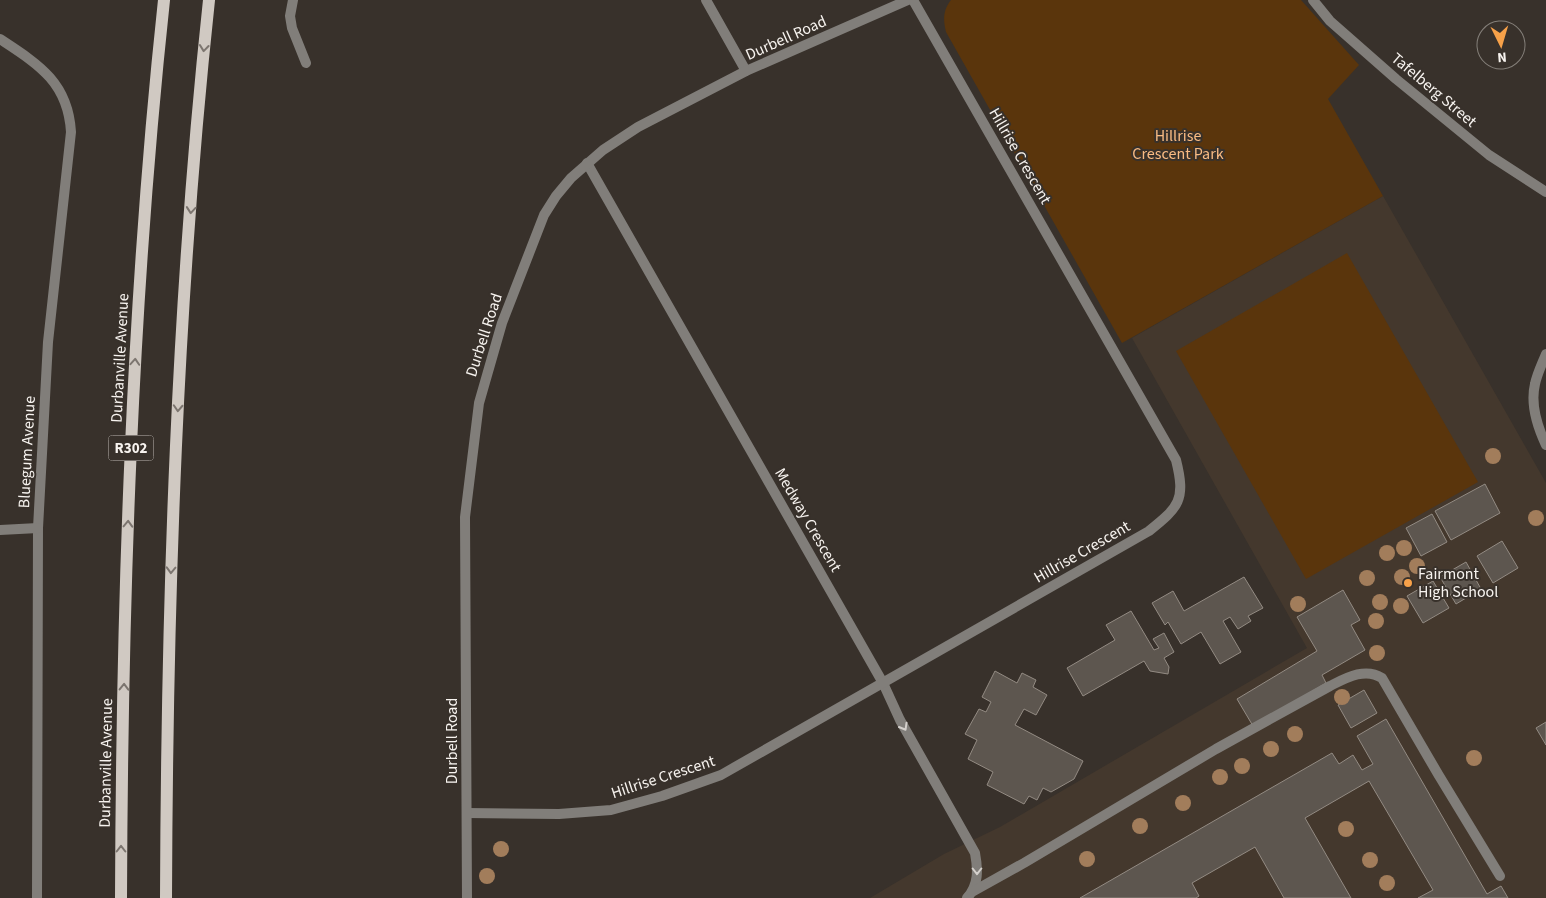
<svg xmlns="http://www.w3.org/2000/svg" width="1546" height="898" viewBox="0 0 1546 898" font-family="'Source Sans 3',sans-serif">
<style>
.built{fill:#44382d}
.green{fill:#5a350c}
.building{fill:#5d564f;stroke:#938b83}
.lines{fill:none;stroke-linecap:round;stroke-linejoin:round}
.lane{stroke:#817e7a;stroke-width:10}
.street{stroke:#817e7a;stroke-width:10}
.primary{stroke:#d0c9c2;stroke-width:12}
.tree{fill:#a27d5b}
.oneway{stroke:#7c756f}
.oneway2{stroke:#d4d0cc}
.poi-dot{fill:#f7a149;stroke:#38312b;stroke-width:2}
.labels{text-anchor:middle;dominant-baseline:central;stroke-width:4;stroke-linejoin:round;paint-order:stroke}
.shield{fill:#38312b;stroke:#beb9b4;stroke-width:1}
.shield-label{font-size:15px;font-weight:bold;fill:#f7f3ef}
.street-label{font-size:16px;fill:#f7f3ef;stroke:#38312b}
.park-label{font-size:16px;fill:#f9bb83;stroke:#38312b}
.poi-label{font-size:16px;fill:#f7f3ef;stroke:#38312b;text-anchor:start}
</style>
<rect width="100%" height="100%" fill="#38312b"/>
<!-- built -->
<path class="built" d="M1383,196L1546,483V898H870L944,854L1000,827L1307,648L1132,338Z"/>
<!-- green -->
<g class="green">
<path d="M951,0H1301L1359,65L1328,99L1383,196L1122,343L946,32C943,20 943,10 951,0Z"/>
<path d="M1347,253L1478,482L1306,579L1176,351Z"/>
</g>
<!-- building -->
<g class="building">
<path d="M1485,484L1500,513L1451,540L1435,511Z"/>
<path d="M1432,514L1447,542L1421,556L1406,528Z"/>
<path d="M1502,541L1518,568L1493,583L1477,556Z"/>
<path d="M1466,562L1481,589L1456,604L1440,577Z"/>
<path d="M1244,577L1263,608L1248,616L1251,621L1238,629L1230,617L1223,621L1241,652L1220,664L1201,632L1181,644L1168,622L1165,625L1152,603L1173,591L1184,611Z"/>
<path d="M1433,581L1449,608L1423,623L1407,596Z"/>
<path d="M1343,590L1360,620L1351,625L1365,650L1322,675L1326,683L1253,726L1237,699L1317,651L1297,617Z"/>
<path d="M1131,611L1154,650L1159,648L1153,639L1164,633L1174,652L1164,658L1169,667L1168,674L1150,671L1144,661L1083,696L1067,668L1115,640L1106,625Z"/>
<path d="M995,671L1017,683L1022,673L1036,680L1033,687L1047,695L1036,715L1024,709L1015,725L1083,761L1074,779L1051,792L1043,788L1037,800L1029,796L1024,804L987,785L993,772L968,759L977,740L965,734L979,709L986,712L991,702L982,697Z"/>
<path d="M1364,690L1377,713L1351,728L1338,705Z"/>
<path d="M1386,719L1487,894L1501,886L1508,898H1418L1433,890L1369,781L1305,818L1351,898H1284L1255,847L1192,883L1199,896L1196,898H1080L1332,753L1339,764L1353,755L1362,770L1373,764L1357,736Z"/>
<path d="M1546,722V745L1536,728Z"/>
</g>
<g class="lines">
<!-- lane -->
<g class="lane">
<path d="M883,683L900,720L975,853C978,869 979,885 967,898"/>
<path d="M972,892L1024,863L1216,749L1330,686C1346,678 1365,667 1382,678L1438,774L1500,876"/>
</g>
<!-- street -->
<g class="street">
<path d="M293,0L290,16L292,28L306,63"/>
<path d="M706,0L746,71"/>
<path d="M1313,0L1330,21L1396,79L1489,155L1546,192"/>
<path d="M0,39C38,64 68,82 71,132L48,342L38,528L37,898"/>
<path d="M587,163L883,683"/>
<path d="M1546,354C1542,364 1537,374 1535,384C1530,405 1537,426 1546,445"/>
<path d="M0,530L38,528"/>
<path d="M467,813L559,814L611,810L662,796L721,775L1149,531C1179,507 1186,500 1176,460L913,0"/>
<path d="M467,898L465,517L479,403L502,323L544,215L556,196L571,178L603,150L638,127L746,71L908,0"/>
</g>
<!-- primary -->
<g class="primary">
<path d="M121,898C122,598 132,298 164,0"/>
<path d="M166,898C167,598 177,298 209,0"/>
</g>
</g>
<!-- trees -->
<g class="tree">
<circle cx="1493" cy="456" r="8"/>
<circle cx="1536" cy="518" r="8"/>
<circle cx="1404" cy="548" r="8"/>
<circle cx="1387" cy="553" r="8"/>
<circle cx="1417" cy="566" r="8"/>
<circle cx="1402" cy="577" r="8"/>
<circle cx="1367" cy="578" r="8"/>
<circle cx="1380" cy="602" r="8"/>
<circle cx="1298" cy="604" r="8"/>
<circle cx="1401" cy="606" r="8"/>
<circle cx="1376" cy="621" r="8"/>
<circle cx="1377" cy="653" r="8"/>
<circle cx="1342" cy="697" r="8"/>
<circle cx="1295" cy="734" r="8"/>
<circle cx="1271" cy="749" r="8"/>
<circle cx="1474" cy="758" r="8"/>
<circle cx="1242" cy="766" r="8"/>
<circle cx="1220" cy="777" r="8"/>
<circle cx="1183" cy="803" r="8"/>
<circle cx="1140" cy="826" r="8"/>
<circle cx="1346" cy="829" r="8"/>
<circle cx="501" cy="849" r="8"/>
<circle cx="1087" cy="859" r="8"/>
<circle cx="1370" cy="860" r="8"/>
<circle cx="487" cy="876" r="8"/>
<circle cx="1387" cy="883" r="8"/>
</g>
<!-- one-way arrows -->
<defs><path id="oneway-chevron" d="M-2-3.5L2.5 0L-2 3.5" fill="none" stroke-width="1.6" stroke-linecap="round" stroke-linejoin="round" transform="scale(1.25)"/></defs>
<g class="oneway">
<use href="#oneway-chevron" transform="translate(204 48) rotate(96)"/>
<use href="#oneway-chevron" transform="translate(191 210) rotate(95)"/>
<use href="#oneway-chevron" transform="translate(135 362) rotate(-86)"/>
<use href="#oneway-chevron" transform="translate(178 408) rotate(93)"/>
<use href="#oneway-chevron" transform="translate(128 524) rotate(-88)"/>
<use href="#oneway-chevron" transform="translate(171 570) rotate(92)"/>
<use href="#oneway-chevron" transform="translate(124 687) rotate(-89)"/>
<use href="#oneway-chevron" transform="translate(121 849) rotate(-90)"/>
</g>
<g class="oneway2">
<use href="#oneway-chevron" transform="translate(904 727) rotate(60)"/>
<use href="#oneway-chevron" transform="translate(977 871) rotate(90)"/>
</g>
<!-- markers -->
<circle class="poi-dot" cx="1408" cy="583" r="5"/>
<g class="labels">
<!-- shield labels -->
<rect class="shield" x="108.5" y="435.5" width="45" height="25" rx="4"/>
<g class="shield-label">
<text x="131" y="448">R302</text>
</g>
<!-- street labels -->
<g class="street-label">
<text transform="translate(786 38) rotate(-24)">Durbell Road</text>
<text transform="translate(1434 90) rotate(40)">Tafelberg Street</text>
<text transform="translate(1020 156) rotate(60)">Hillrise Crescent</text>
<text transform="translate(484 335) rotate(-72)">Durbell Road</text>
<text transform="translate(120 358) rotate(-87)">Durbanville Avenue</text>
<text transform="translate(27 452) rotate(-87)">Bluegum Avenue</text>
<text transform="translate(808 520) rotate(60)">Medway Crescent</text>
<text transform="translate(1082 552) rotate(-30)">Hillrise Crescent</text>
<text transform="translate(452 741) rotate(-90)">Durbell Road</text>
<text transform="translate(106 763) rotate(-89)">Durbanville Avenue</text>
<text transform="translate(663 777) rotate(-18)">Hillrise Crescent</text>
</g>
<!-- park labels -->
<g class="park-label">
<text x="1178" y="136">Hillrise<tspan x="1178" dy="18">Crescent Park</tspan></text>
</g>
<!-- poi labels -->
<g class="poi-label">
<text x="1418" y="574">Fairmont<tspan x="1418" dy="18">High School</tspan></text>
</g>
</g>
<!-- north arrow -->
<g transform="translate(1501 45) rotate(175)"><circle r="24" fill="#38312b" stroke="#847f79"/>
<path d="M0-4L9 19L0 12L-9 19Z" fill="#f7a149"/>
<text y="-8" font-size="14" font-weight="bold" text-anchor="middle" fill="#f7f3ef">N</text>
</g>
</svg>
